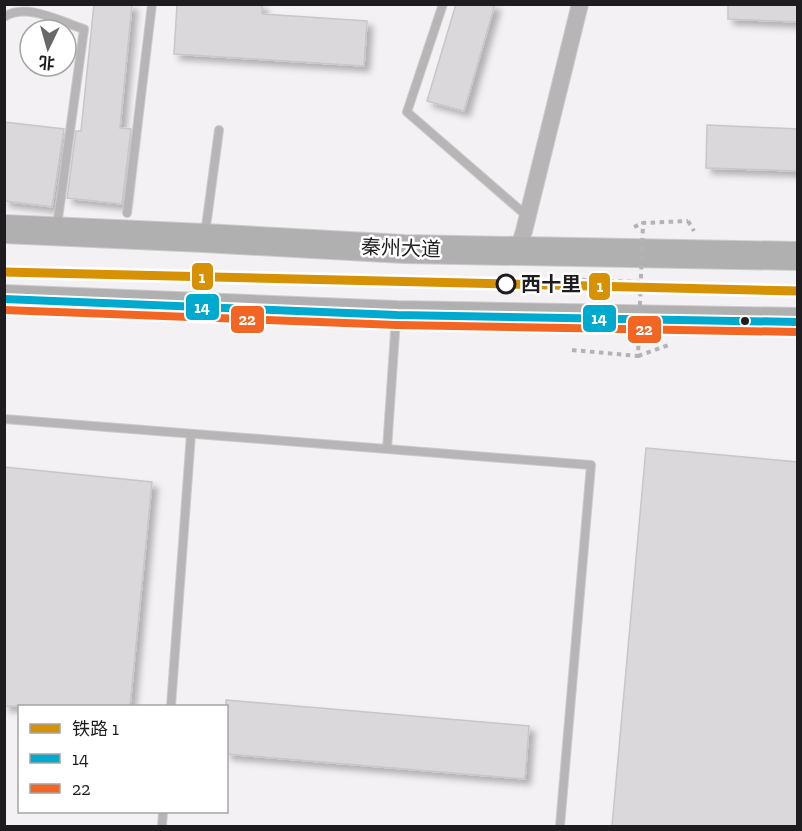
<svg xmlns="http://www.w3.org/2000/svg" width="802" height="831" viewBox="0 0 802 831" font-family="'Zilla Slab','Noto Sans SC',serif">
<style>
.building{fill:#dad8db;stroke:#c8c6c9;stroke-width:1.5;filter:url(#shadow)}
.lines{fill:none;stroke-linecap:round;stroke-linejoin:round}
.service-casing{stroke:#cdcbcd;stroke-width:10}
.minor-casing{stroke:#cdcbcd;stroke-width:18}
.trunk-casing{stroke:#cdcbcd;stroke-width:30}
.path{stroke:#b4b2b3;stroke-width:4;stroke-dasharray:4.5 4.5;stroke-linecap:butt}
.service{stroke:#b7b5b6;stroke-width:8}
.minor{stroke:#b7b5b6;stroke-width:16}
.trunk{stroke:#b1b0b0;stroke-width:28}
.path-bridge{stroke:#b4b2b3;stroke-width:4;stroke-dasharray:4.5 4.5;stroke-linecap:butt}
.bus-1-casing{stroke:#fff;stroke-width:12}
.bus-2-casing{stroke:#fff;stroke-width:12}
.bus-1{stroke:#00a9ce;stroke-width:8}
.bus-2{stroke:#f26522;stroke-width:8}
.rail-1-casing{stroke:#fff;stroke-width:14}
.rail-1{stroke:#d69104;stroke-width:9}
.stop-dot{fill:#fff;stroke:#1e1c1e;stroke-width:3}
.bus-dot{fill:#1e1c1e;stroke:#fff;stroke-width:2}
.labels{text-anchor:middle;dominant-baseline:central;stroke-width:5;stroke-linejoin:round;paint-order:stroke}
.street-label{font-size:20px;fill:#1e1c1e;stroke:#fff}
.stop-label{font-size:20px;font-weight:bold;fill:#1e1c1e;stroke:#fff;text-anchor:start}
.line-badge{stroke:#fff;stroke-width:2}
.badge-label{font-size:16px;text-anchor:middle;font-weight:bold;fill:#fff}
</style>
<defs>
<filter id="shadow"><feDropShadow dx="5.5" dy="5.5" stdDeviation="3" flood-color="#0004"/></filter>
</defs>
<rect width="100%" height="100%" fill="#f4f1f4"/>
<!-- building -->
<g class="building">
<path d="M94,4H132L120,128L131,129L122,204L67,198L76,131H81Z"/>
<path d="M177,4H262V14L367,21L364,66L174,54Z"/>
<path d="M456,4H495L464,111L427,101Z"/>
<path d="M728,4H798V22L728,19Z"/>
<path d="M4,122L64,129L52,207L4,201Z"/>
<path d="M707,125L798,129V171L706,168Z"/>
<path d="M646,448L798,462V826H612Z"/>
<path d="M4,467L152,482L130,706H4Z"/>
<path d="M226,700L529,726L525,779L226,754Z"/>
</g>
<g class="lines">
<!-- service casing -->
<g class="service-casing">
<g id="service">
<path d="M443,4L407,112L527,216"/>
<path d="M4,17C27,2 61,22 84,29L57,226"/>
<path d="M127,213L152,4"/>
<path d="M205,234L219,130"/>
<path d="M4,419L591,465L560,826"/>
<path d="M387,449L396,318"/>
<path d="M171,706L191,434"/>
<path d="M162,826L163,812"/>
</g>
</g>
<!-- minor casing -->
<g class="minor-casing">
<path id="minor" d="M517,252L524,231L580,4"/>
</g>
<!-- trunk casing -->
<g class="trunk-casing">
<g id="trunk">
<path d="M4,229L204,238L404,249L798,256"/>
<path d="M4,299L397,315L798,322"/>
</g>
</g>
<!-- path -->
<g class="path">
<path d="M688,221L694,231"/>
<path d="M634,227L643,223"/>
<path d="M564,279L641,282"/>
<path d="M638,356L669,345"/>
</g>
<!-- service -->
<use href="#service" class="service"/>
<!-- minor -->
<use href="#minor" class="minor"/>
<!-- trunk -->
<use href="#trunk" class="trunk"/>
<!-- path-bridge -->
<path class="path-bridge" d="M572,350L638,356L643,223L688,221"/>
<!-- bus-1 casing -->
<g class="bus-1-casing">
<path id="bus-1" d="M4,299L397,315L798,322"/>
</g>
<!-- bus-2 casing -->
<g class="bus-2-casing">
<path id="bus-2" d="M4,310L397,325L798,332"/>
</g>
<!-- bus-1 -->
<use href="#bus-1" class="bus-1"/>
<!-- bus-2 -->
<use href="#bus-2" class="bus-2"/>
<!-- rail-1 casing -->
<g class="rail-1-casing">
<path id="rail-1" d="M4,272L798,291"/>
</g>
<!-- rail-1 -->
<use href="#rail-1" class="rail-1"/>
</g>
<!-- markers -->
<circle class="stop-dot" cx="506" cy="284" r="9"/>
<circle class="bus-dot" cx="745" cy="321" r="5"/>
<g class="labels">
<!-- street labels -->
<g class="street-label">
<text transform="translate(401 248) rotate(2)">秦州大道</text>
</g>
<!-- stop labels -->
<g class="stop-label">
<text x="521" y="284">西十里</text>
</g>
</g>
<g class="line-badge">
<rect x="191" y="262" width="23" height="29" rx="6" fill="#d69104"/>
<rect x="588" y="272" width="23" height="29" rx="6" fill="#d69104"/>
<rect x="185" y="293" width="35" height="28" rx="6" fill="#00a9ce"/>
<rect x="582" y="304" width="35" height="29" rx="6" fill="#00a9ce"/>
<rect x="230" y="305" width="35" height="29" rx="6" fill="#f26522"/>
<rect x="627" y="315" width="35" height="29" rx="6" fill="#f26522"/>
</g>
<g class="badge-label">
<text x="202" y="283">1</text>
<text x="600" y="292">1</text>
<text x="202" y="313">14</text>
<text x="599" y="324">14</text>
<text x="247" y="325">22</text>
<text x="644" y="335">22</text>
</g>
<!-- border -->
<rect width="802" height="831" fill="none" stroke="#1e1c1e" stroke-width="12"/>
<!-- legend -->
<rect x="18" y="705" width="210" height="108" fill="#ffffff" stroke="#a5a4a5" stroke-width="1.5"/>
<rect x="30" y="724" width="30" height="9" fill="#d69104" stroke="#a5a4a5" stroke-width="1.5"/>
<text x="72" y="735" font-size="18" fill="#1e1c1e">铁路 1</text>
<rect x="30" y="754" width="30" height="9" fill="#00a9ce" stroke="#a5a4a5" stroke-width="1.5"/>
<text x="72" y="765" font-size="18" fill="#1e1c1e">14</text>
<rect x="30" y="784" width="30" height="9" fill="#f26522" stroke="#a5a4a5" stroke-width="1.5"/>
<text x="72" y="795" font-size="18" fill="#1e1c1e">22</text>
<!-- north arrow -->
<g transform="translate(48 48) rotate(185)"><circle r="28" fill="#ffffff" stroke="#a5a4a5" stroke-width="1.5"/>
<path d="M0-4.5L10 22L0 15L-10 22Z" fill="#696769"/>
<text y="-9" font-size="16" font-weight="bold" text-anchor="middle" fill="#1e1c1e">北</text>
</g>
</svg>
